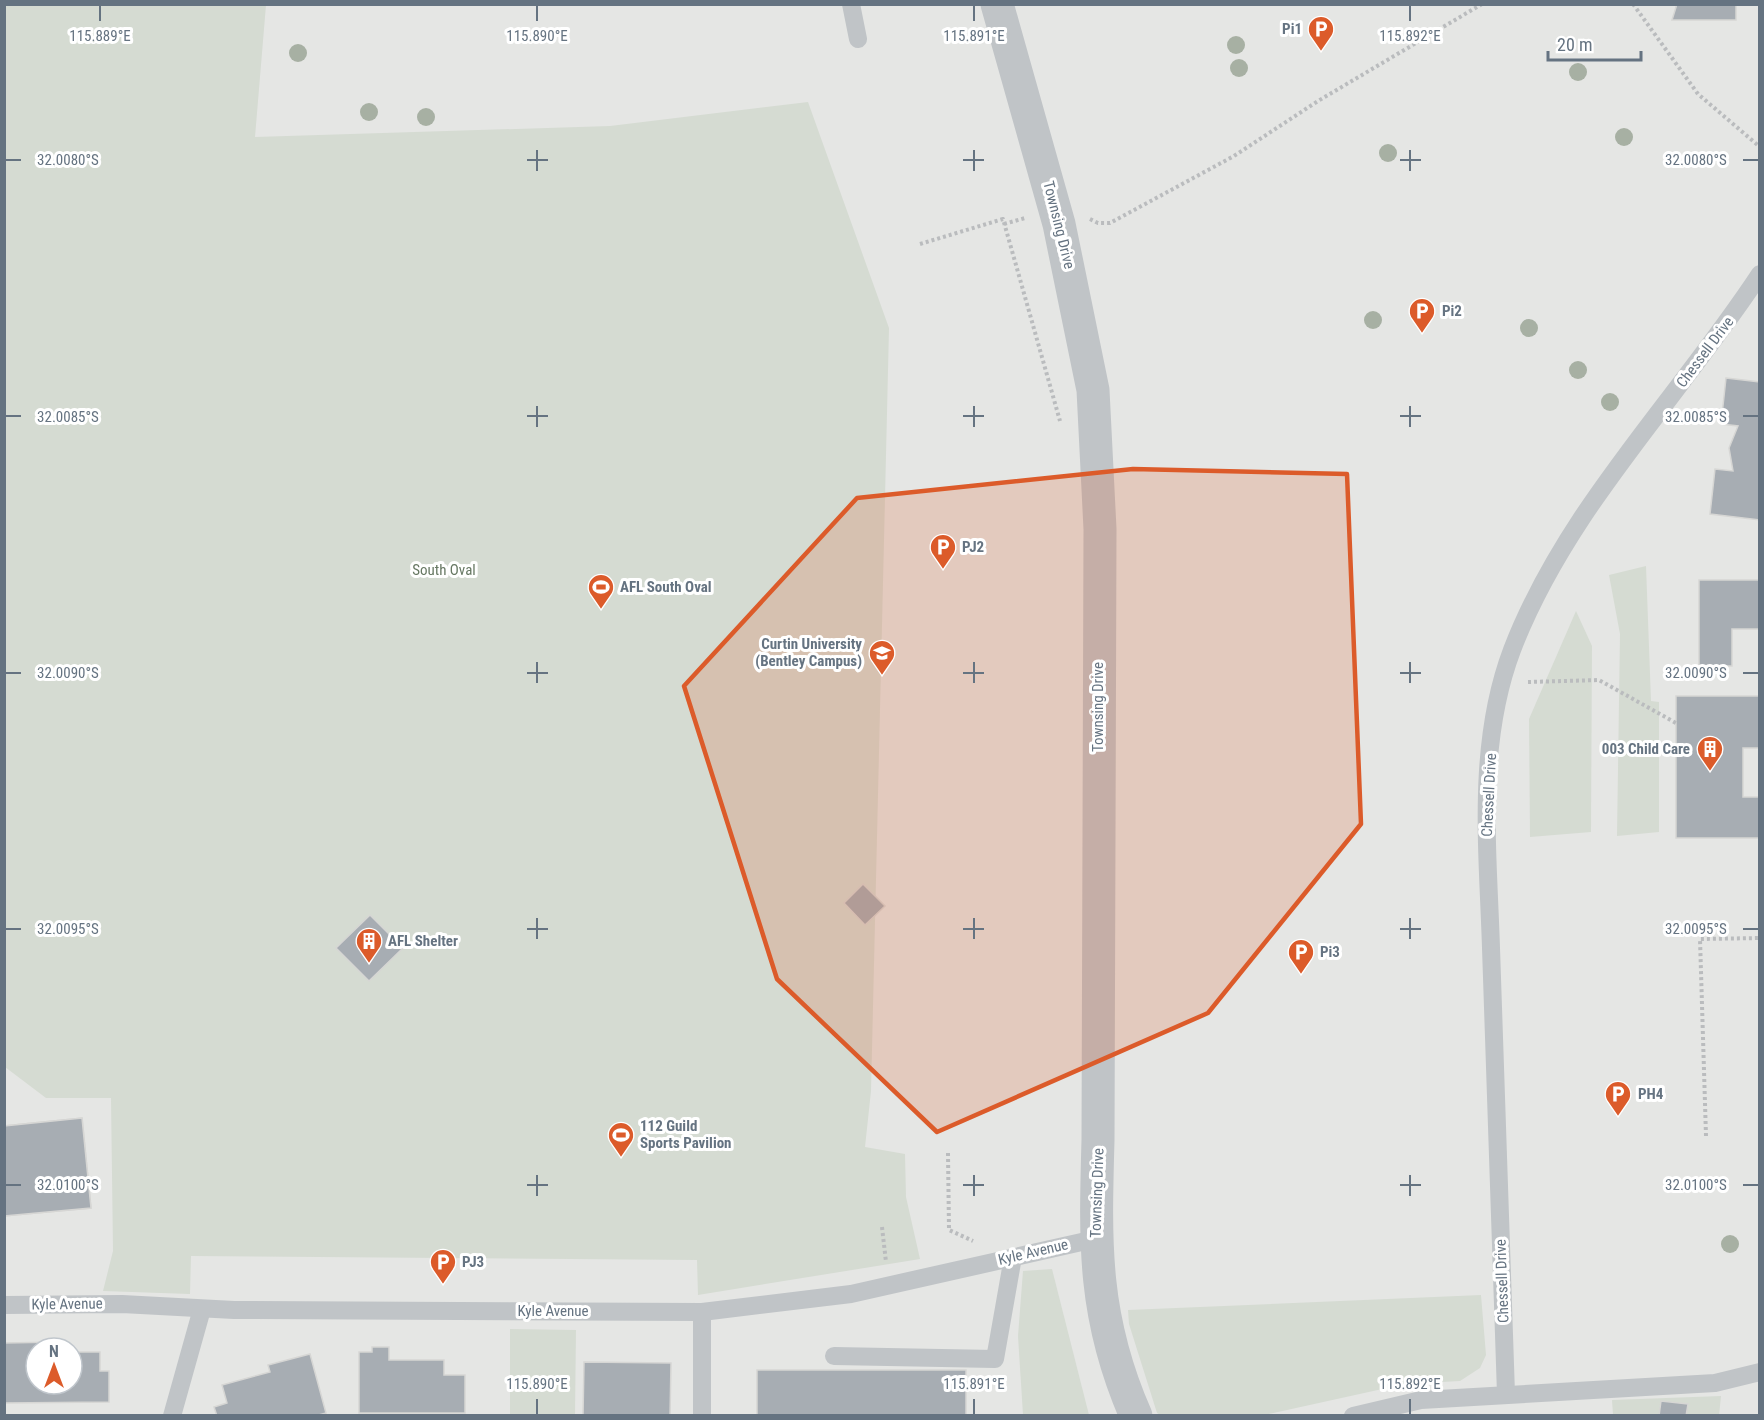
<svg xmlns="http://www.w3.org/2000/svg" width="1764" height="1420" viewBox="0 0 1764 1420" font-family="'Roboto Condensed',sans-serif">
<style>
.built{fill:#e5e6e4;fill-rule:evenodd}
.green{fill:#d5dbd2}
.building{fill:#a7adb3;stroke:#d6d6d4;stroke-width:1.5}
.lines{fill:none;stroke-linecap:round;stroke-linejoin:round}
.path{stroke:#babcbe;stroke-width:4;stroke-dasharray:3 3;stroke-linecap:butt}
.service{stroke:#c0c4c7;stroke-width:18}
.minor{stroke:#c0c4c7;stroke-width:33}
.tree{fill:#a7b0a3}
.marked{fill:#dc5b2a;fill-opacity:0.2;stroke:#dc5b2a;stroke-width:4.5;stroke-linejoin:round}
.ticks{fill:none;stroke:#657381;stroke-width:2}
.labels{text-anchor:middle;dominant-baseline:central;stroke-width:6;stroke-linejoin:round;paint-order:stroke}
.poi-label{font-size:15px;font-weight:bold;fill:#657381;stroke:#fff;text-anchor:start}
.street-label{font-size:15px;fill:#657381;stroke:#fff}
.park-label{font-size:15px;fill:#677863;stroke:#fff}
.ticks-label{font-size:15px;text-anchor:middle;fill:#657381;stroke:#fff;stroke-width:6;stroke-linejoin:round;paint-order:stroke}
</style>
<rect width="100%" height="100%" fill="#f5f5f1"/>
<!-- built -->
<path class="built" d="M5,5H1759V1415L5,1416ZM36,1348H72V1384H36Z"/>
<!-- green -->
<g class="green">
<path d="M4,5H266L255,137L610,126L808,102L889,328L871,1091L865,1147L905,1154L906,1197L920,1259L698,1295L697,1260L191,1256L190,1294L103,1291L113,1251L111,1098H46L5,1067Z"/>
<path d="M1646,566L1651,701L1659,702V832L1617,836L1620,634L1609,575Z"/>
<path d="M1576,611L1592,646L1591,832L1530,837L1529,719Z"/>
<path d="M1052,1269L1089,1415H1023L1018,1336L1023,1271Z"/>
<path d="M1481,1295L1486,1355L1480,1368L1460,1381L1405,1384L1264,1415L1162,1416L1157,1413L1129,1324L1128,1310Z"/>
<path d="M510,1329L576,1330L575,1415H510Z"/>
<path d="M1721,1396L1719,1416L1613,1415L1612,1400Z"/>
</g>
<!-- building -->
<g class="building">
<path d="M1677,4H1736V20H1672Z"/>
<path d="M1726,378L1760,382V520L1710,514L1715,469L1733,471L1729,448L1738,426L1721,424Z"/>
<path d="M1699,580H1760V629H1732V666H1699Z"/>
<path d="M1676,696H1760V748H1743V797H1760V838H1676Z"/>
<path d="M863,884L885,906L865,925L844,903Z"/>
<path d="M370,915L403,948L369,981L336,948Z"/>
<path d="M82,1118L91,1208L4,1216V1126Z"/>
<path d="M82,1118L91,1208L4,1216V1126Z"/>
<path d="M59,1342V1348H36V1384H72V1352H100V1371H109V1402L4,1403V1343Z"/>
<path d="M372,1347H389V1360H444V1375H465V1413H359V1352H372Z"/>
<path d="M310,1354L326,1413L315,1416H217L214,1407L227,1403L222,1385L270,1372L268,1365Z"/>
<path d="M584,1362L671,1363L670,1416H583Z"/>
<rect x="757" y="1370" width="209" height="46"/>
<path d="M1661,1401L1688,1404L1686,1416H1659Z"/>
</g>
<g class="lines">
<!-- path -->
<g class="path">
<path d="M1633,4L1698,94L1760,147"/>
<path d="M1090,219L1098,223H1110L1234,156L1318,101L1482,4"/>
<path d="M1004,224L1025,218"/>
<path d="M920,244L1003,219L1060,421"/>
<path d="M1528,682L1599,680L1676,723"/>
<path d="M1706,1136L1700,939L1760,938"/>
<path d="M948,1153L949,1230L973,1241"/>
<path d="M882,1227L886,1262"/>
</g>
<!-- service -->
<g class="service">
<path d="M851,4L858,39"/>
<path d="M4,1305L122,1304L234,1310L702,1312L851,1294L1095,1239"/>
<path d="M702,1312V1416"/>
<path d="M834,1356L995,1359L1013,1257"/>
<path d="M1506,1394C1502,1245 1495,1097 1491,948C1488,850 1476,745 1512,650C1566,509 1678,399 1760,274"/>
<path d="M172,1416L202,1309"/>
<path d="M1353,1416L1421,1400L1715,1383L1760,1372"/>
</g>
<!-- minor -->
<path class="minor" d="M997,4L1059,224L1093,390L1100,529L1098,1140C1095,1245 1093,1318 1136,1416"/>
</g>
<!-- trees -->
<g class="tree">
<circle cx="1236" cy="45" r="9"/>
<circle cx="298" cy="53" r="9"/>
<circle cx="1239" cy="68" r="9"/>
<circle cx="1578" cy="72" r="9"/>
<circle cx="369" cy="112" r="9"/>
<circle cx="426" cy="117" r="9"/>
<circle cx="1624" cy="137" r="9"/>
<circle cx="1388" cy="153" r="9"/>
<circle cx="1373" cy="320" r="9"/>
<circle cx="1529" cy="328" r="9"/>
<circle cx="1578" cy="370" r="9"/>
<circle cx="1610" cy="402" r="9"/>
<circle cx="1730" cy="1244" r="9"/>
</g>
<!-- marked area -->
<path class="marked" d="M1133,469L1347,474L1361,824L1208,1013L937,1132L777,979L684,686L857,498Z"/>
<!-- ticks -->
<path class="ticks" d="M100,6V21M537,6V21M974,6V21M1410,6V21M537,150V171M974,150V171M1410,150V171M6,160H21M527,160H548M963,160H984M1400,160H1421M1743,160H1758M537,406V427M974,406V427M1410,406V427M6,416H21M527,416H548M963,416H984M1400,416H1421M1743,416H1758M537,662V683M974,662V683M1410,662V683M6,673H21M527,673H548M963,673H984M1400,673H1421M1743,673H1758M537,918V939M974,918V939M1410,918V939M6,929H21M527,929H548M963,929H984M1400,929H1421M1743,929H1758M537,1175V1196M974,1175V1196M1410,1175V1196M6,1185H21M527,1185H548M963,1185H984M1400,1185H1421M1743,1185H1758M537,1399V1414M974,1399V1414M1410,1399V1414"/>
<!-- icons -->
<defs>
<g id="parking-pin" transform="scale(1.35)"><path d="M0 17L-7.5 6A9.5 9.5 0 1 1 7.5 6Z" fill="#dc5b2a" stroke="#fff"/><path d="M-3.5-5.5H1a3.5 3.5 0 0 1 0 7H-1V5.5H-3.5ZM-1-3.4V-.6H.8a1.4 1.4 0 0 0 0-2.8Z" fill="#fff"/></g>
<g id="stadium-pin" transform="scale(1.35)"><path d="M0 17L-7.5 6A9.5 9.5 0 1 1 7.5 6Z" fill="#dc5b2a" stroke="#fff"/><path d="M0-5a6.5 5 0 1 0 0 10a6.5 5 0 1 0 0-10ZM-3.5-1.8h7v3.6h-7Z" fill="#fff"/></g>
<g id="university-pin" transform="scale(1.35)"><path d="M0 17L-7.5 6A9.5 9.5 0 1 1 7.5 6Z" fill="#dc5b2a" stroke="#fff"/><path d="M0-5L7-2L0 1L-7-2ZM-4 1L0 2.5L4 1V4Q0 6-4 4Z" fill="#fff"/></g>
<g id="building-pin" transform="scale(1.35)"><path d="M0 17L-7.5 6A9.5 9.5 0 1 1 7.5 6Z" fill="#dc5b2a" stroke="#fff"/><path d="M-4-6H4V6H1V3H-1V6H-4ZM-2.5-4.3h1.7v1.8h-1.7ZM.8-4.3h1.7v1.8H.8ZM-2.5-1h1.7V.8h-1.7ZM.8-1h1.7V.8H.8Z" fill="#fff"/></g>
</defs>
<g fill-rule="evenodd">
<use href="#parking-pin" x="1321" y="29"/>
<use href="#parking-pin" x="1422" y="311"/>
<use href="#parking-pin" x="943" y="547"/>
<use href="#stadium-pin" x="601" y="587"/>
<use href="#university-pin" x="882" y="653"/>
<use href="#building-pin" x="1710" y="749"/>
<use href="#building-pin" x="369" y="941"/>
<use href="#parking-pin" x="1301" y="952"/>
<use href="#parking-pin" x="1618" y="1094"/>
<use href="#stadium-pin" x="621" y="1135"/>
<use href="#parking-pin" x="443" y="1262"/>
</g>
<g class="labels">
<!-- poi labels -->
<g class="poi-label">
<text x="1302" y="29" text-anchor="end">Pi1</text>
<text x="1442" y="311">Pi2</text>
<text x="962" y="547">PJ2</text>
<text x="620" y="587">AFL South Oval</text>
<text x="862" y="644" text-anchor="end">Curtin University<tspan x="862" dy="17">(Bentley Campus)</tspan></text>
<text x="1690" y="749" text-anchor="end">003 Child Care</text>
<text x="388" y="941">AFL Shelter</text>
<text x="1320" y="952">Pi3</text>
<text x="1638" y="1094">PH4</text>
<text x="640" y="1126">112 Guild<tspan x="640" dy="17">Sports Pavilion</tspan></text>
<text x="462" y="1262">PJ3</text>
</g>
<!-- street labels -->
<g class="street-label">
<text transform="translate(1059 225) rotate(76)">Townsing Drive</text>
<text transform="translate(1705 352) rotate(-53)">Chessell Drive</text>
<text transform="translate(1098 707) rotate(-90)">Townsing Drive</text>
<text transform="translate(1489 795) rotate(-87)">Chessell Drive</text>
<text transform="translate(1097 1193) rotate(-88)">Townsing Drive</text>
<text transform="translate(1033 1252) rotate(-13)">Kyle Avenue</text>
<text transform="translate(1502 1281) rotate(-92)">Chessell Drive</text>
<text transform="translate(67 1304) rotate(-1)">Kyle Avenue</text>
<text x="553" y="1311">Kyle Avenue</text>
</g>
<!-- park labels -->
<g class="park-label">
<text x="444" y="570">South Oval</text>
</g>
</g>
<g class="ticks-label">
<text x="100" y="41">115.889°E</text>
<text x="537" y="41">115.890°E</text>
<text x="974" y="41">115.891°E</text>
<text x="1410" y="41">115.892°E</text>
<text x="68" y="165">32.0080°S</text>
<text x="1696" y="165">32.0080°S</text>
<text x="68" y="422">32.0085°S</text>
<text x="1696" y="422">32.0085°S</text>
<text x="68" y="678">32.0090°S</text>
<text x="1696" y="678">32.0090°S</text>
<text x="68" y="934">32.0095°S</text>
<text x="1696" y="934">32.0095°S</text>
<text x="68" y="1190">32.0100°S</text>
<text x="1696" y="1190">32.0100°S</text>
<text x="537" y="1389">115.890°E</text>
<text x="974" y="1389">115.891°E</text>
<text x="1410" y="1389">115.892°E</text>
</g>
<!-- border -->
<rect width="1764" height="1420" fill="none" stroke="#657381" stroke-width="12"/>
<!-- north arrow -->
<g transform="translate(54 1366)"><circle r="28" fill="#ffffff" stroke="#c1c7cd" stroke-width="1.5"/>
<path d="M0-4.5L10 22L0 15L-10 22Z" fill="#dc5b2a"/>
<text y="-9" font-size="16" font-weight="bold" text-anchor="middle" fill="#657381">N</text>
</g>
<!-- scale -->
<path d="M1548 51v9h93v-9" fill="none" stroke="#657381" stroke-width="3"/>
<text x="1557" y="51" font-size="18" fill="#657381" stroke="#ffffff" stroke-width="4.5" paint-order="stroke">20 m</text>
</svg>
